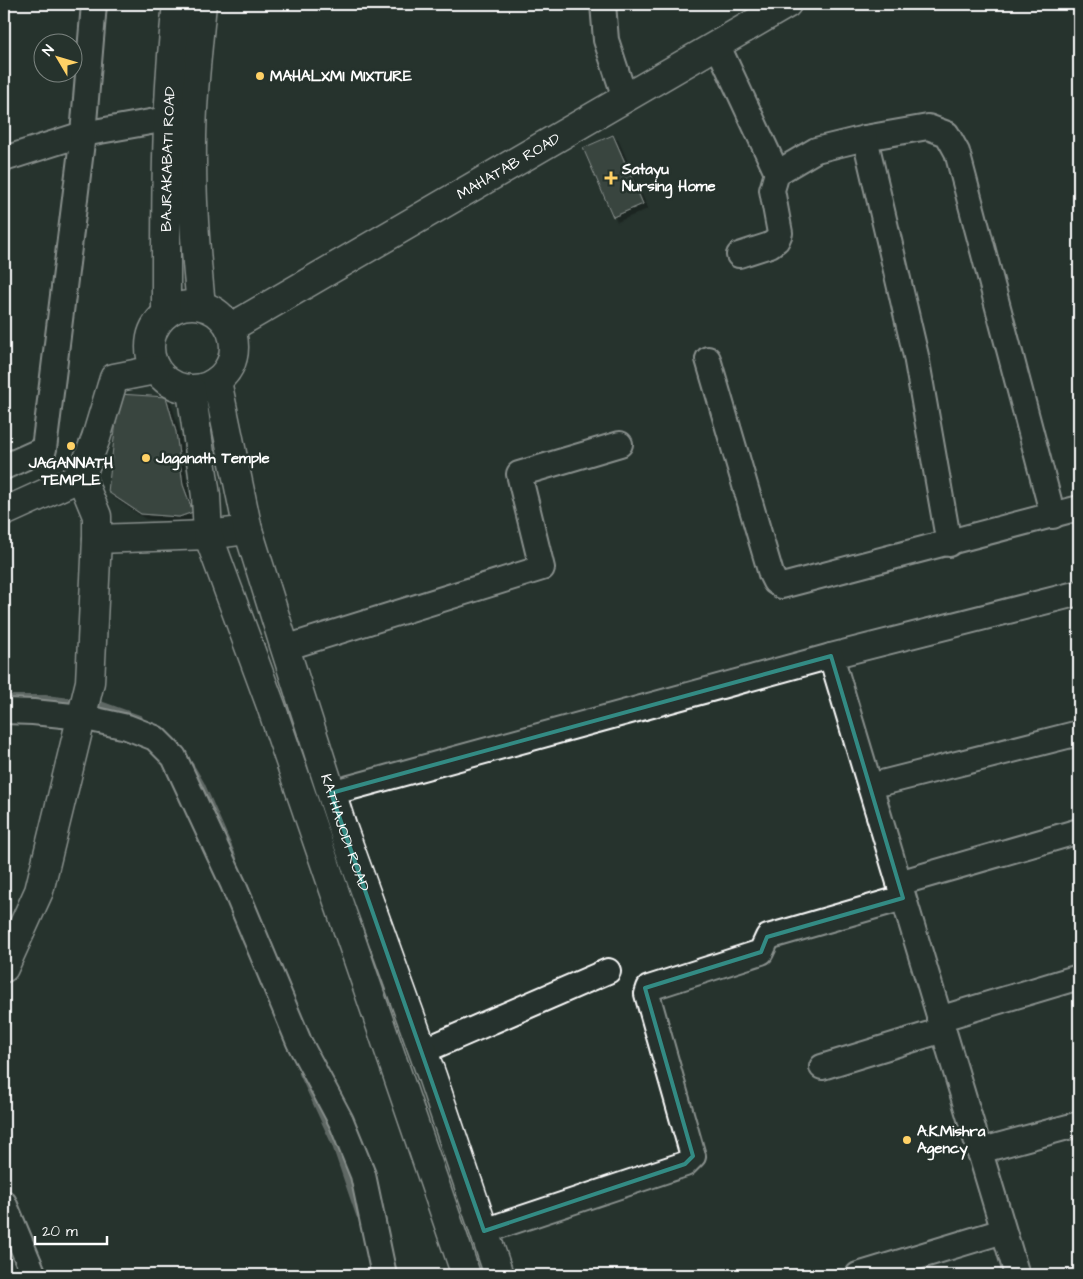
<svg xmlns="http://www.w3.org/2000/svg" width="1083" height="1279" viewBox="0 0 1083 1279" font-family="'Architects Daughter',sans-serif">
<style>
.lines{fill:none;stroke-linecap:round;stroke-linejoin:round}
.stream{stroke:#a4a9a7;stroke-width:8}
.building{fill:#515c57;stroke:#fff;filter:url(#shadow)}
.minor-casing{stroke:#fff;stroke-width:28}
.tertiary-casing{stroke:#fff;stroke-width:31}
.secondary-casing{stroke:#fff;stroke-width:31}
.minor{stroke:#26332d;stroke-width:24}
.tertiary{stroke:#26332d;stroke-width:28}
.secondary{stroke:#26332d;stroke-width:28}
.marked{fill:none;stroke:#338b84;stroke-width:4;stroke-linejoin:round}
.poi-dot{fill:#ffd166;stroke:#26332d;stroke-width:2}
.labels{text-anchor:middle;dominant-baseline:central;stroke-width:5;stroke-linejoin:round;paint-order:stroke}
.poi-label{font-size:15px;font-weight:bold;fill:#fff;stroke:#26332d;text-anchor:start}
.street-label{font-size:15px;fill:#fff;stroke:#26332d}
</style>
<defs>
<filter id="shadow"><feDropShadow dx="4.5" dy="4.5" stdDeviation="0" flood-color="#0009"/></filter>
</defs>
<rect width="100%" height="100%" fill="#26332d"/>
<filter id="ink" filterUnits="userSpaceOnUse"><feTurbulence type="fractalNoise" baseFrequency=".02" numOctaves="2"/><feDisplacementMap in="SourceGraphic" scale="10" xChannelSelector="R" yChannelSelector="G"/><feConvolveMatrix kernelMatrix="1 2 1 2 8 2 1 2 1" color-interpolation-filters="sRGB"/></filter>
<g filter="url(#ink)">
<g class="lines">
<!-- stream -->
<g class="stream">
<path d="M4,699H45L79,703"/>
<path d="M91,704L100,705L139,719"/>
<path d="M190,766L201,785L233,858"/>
<path d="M303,1073L335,1142L360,1215"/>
</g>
</g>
<!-- building -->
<g class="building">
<path d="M613,135L643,204L613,217L583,148Z"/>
<path d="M119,394L166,397L176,432L183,485L193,512L179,517L141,514L108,492Z"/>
</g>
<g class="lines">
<!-- minor casing -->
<g class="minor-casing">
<g id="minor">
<path d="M603,4L606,40L625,98"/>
<path d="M717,44L777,173"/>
<path d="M865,138L928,127L947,134L957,152L1053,516"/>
<path d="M4,159L83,134L167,119"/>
<path d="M739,255L770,245L777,240L780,233L772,190L777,173L816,150L865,138L916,356L949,544"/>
<path d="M708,359L771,574L775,582L782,586L1079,508"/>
<path d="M4,467L44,449L83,134L94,4"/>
<path d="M285,648L542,568L519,474L620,444"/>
<path d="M831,656L1079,593"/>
<path d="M4,711L33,712L82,717L127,727L155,738L174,757L233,884L299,1042L341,1121L363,1175L384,1275"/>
<path d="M870,786L1017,1275"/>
<path d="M331,793L831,656L870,786L1079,733"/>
<path d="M899,883L1079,831"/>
<path d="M939,1019L1079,977"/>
<path d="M423,1051L608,971"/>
<path d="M822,1067L943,1030"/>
<path d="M979,1151L1079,1124"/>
<path d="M4,1203L34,1275"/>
<path d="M484,1231L685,1164L693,1156L647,994L649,988L761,952L768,937L903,898"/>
<path d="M858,1275L1003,1231"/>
</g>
</g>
<!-- tertiary casing -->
<g class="tertiary-casing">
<path id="tertiary" d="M4,968L39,891L90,682L97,539"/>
</g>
<!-- secondary casing -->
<g class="secondary-casing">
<g id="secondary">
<circle cx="192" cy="347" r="42"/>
<path d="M201,305C196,257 192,209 192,160C191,108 197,56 202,4"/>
<path id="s1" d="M166,314C166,210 165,107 177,4"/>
<path id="s2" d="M230,328L787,4"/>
<path d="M155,370L114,378L96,438L81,477L97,516V539L208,535L248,530"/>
<path id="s3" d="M217,381L248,530L285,648L343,829L432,1076L499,1275"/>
<path d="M191,390L206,496L208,535L271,706L466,1275"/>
<path d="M4,512L81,477"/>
</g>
</g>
<!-- minor -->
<use href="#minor" class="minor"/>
<!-- tertiary -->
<use href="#tertiary" class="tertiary"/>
<!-- secondary -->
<use href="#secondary" class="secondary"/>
</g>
</g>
<!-- marked area -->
<path d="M0 0H1083V1279H0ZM831,656L903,898L767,937L761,952L645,988L693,1156L685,1164L484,1231L331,793Z" fill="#26332d" fill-opacity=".55" fill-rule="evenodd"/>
<path class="marked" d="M831,656L903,898L767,937L761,952L645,988L693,1156L685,1164L484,1231L331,793Z"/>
<!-- markers -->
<g class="poi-dot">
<circle cx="260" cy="76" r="5"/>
<path d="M608.5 170.5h5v5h5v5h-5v5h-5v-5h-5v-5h5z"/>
<circle cx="71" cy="446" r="5"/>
<circle cx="146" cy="458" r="5"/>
<circle cx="907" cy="1140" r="5"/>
</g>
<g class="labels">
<!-- poi labels -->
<g class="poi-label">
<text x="270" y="76">MAHALXMI MIXTURE</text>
<text x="622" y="169">Satayu<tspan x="622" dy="17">Nursing Home</tspan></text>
<text x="156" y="458">Jaganath Temple</text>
<text x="71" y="463" text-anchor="middle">JAGANNATH<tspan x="71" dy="17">TEMPLE</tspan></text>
<text x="917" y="1131">A.K.Mishra<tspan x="917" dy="17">Agency</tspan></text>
</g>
<!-- street labels -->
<g class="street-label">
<text stroke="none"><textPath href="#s1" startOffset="155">BAJRAKABATI ROAD</textPath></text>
<text stroke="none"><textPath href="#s2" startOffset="322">MAHATAB ROAD</textPath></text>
<text stroke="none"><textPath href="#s3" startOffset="470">KATHAJODI ROAD</textPath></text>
</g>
</g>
<!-- margin -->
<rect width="1083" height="1279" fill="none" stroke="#26332d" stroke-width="20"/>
<rect x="10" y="10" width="1063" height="1259" fill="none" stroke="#fff" stroke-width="2" filter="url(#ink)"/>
<!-- north arrow -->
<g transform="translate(58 58) rotate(308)"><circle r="24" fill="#26332d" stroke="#7d8581"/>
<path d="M0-4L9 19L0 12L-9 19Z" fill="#ffd166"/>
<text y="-8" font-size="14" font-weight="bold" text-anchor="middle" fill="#ffffff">N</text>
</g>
<!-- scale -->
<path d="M35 1236v8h72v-8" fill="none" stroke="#ffffff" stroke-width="2.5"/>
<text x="42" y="1236" font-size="15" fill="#ffffff" stroke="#26332d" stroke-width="4" paint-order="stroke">20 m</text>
</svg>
